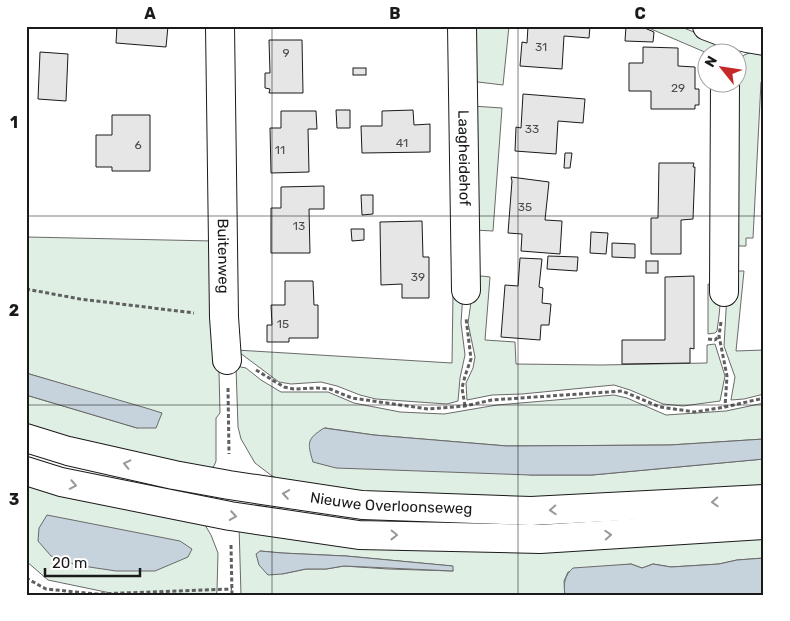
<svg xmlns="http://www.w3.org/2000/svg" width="790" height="621" viewBox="0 0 790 621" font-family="Rubik,sans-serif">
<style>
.green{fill:#e0efe3;stroke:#6a6a6a;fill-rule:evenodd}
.water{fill:#c6d2dc;stroke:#6a6a6a}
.building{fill:#e6e6e6;stroke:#1a1a1a}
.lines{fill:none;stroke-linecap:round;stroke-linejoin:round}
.minor-casing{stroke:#1a1a1a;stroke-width:30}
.tertiary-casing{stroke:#1a1a1a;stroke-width:30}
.path{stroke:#5f5f5f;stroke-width:3;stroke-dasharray:4 2.5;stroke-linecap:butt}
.minor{stroke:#fff;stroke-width:28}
.tertiary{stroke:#fff;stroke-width:28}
.oneway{stroke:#989898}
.grid{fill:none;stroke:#1a1a1a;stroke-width:1;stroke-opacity:0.55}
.labels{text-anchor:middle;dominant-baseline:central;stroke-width:4;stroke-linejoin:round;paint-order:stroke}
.number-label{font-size:12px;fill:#4d4d4d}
.street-label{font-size:15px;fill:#1a1a1a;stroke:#fff}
.neatline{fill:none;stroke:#1a1a1a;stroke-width:2}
.grid-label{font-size:16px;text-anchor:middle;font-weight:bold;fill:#1a1a1a}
</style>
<rect width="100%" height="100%" fill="#fff"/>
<!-- green -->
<g class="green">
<path d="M470,26H509L503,85L478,82L471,79Z"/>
<path d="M644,26H679L711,39L718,52L707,53Z"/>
<path d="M755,51L764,52V82H761L753,238H746V246H733L738,62L744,55Z"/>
<path d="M472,106L502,108L493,231L474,230Z"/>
<path d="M27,237L213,241V365L219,372L220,413L216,418V461L214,466L210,469L26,429V395L137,428L162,414L26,373V254Z"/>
<path d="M733,271H744L736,351L764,350V394L744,399L731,400L735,377L724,346L727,293Z"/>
<path d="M481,276L490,277L485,340L515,342L516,364L601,365L707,363V345L715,344L725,376L720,401L683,406L663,404L630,390L614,385L522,394L492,395L467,400L466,383L473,368L475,357L468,323L474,281Z"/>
<path d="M708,284L715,285C723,300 719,314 717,331L715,333L708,334Z"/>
<path d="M453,293H463L461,323L465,355L460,378L458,401L447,404L376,399L360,395L337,386L321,382L291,384L279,382L236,350L452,363Z"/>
<path d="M236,366L246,368L261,380L281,392H328L354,403L400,412L444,414L497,405L614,395L627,398L666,415L726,411L764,403V439L670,445L507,446L374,435L325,428L530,475H592L764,459V491L497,502L399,497L292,484L272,476L255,463L241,439L238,427Z"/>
<path d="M26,477L205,525L211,535L218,553L217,591L216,595H120L48,580L26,561Z"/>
<path d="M239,525L764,535V558L737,560L719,564L671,567L653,564L642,568L631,564L568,572L564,581L565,595H241ZM260,551L282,553L346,556L452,566L453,571L388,569L344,566L326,569H306L282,574Z"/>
</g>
<!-- water -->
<g class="water">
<path d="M26,373L146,408L162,413L156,428H137L26,395Z"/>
<path d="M324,428L374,435L507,446L670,445L764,439V459L592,475H530L336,468L313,462C307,442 307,439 324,428Z"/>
<path d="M47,515L180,541L192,549L188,557L155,571H116L76,565L51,556L38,541L39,528Z"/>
<path d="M260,551L282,553L346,556L453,566V571L344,566L326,569H306L282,574L268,575L259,565L256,554Z"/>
<path d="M764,558V595L565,594C563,584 565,575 573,568L631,564L642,568L653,564L671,567L719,564L737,560Z"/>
</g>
<!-- building -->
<g class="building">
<path d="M117,26H168L166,47L116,43Z"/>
<path d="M528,26H590L589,38L564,36L562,69L520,66L522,42L527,43Z"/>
<path d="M626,26H640L654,32L653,42L625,41Z"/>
<path d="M269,40H302L303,93H269L270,89L265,88V73H270Z"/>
<path d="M643,47L678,48V66L695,67V89H699V105H695V109H651V91H629V63H643Z"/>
<path d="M40,52L68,54L66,101L38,99Z"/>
<rect x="353" y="68" width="13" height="7"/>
<path d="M523,94L585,99L583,123L558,121L556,154L515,151L516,127L521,128Z"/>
<path d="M336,110H350V128H337Z"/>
<path d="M413,110L414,125L430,124V152L362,153L361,126H382V111Z"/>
<path d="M281,111H316L317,129H308L309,172L271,173L270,128H281Z"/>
<path d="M112,115H150V171H112V167H96V135H112Z"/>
<path d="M565,153H572L570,168H564Z"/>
<path d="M659,163H694L693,167H695L693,219L681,220V254H651V218H658Z"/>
<path d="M511,177L549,182L545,220L562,221L560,254L521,251L522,234L508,233L512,181Z"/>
<path d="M324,186V209H309L310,253H271V208H281V187Z"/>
<path d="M361,195H373V214L362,215Z"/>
<path d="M422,221L423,257H429V298H402V284L381,285L380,222Z"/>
<path d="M351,229H364V240L352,241Z"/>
<path d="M591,232L608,233L606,254L590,253Z"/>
<path d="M612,243L635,244V258L612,257Z"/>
<path d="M548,256L578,257L577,271L547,269Z"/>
<path d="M520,258L542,259L539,287L543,288L542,303L551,304L549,325H541L540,340L501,337L505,285L518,286Z"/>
<rect x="646" y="261" width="12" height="12"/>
<path d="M694,276V349L690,348V363L622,364V340H665V277Z"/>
<path d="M285,281H313L314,305H318V338H289V342H267V325H272L271,305H285Z"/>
</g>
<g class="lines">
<!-- minor casing -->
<g class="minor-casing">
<g id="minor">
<path id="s1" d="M220,26L224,317L227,360"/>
<path id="s2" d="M462,26L466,290"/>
<path d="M707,26C726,34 744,38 764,41"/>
<path d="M724,292L725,82"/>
</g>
</g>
<!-- tertiary casing -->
<g class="tertiary-casing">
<g id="tertiary">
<path id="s3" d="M26,438L68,451L174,475L229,485L362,505L531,511L764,499"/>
<path d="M26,471L61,482L170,504L230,516L359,535L540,539L764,525"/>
</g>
</g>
<!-- path -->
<g class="path">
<path d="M26,289L80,299L194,313"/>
<path d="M721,322L719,336L727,376L725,407"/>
<path d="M708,339L715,340L719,336"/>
<path d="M256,370L284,387L294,389L318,388L330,389L352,398L428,409L465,406L492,400L622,391L660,407L695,412L725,407L764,398"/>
<path d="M228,388L229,454"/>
<path d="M465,406L462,388L465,376L471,359L466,318"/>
<path d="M231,545L232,595"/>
<path d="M26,578L46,589L96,594L232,589"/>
</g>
<!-- minor -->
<use href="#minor" class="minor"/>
<!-- tertiary -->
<use href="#tertiary" class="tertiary"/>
</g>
<!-- one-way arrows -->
<defs><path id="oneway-chevron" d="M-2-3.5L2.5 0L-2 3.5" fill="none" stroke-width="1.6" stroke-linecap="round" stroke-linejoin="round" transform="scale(1.25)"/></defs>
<g class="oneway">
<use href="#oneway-chevron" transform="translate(127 464) rotate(-167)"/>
<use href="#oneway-chevron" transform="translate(73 485) rotate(11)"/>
<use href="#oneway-chevron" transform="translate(286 494) rotate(-171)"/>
<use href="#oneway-chevron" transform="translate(715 502) rotate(177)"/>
<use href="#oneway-chevron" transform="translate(553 510) rotate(177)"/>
<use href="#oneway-chevron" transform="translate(233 516) rotate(9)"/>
<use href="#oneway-chevron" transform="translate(394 535) rotate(1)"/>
<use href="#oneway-chevron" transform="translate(608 535) rotate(-3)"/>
</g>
<!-- grid -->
<path class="grid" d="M272,26V595M518,26V595M26,216H764M26,405H764"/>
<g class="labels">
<!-- number labels -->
<g class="number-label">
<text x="541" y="47">31</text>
<text x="286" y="53">9</text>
<text x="678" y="88">29</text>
<text x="532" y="129">33</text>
<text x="402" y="143">41</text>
<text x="138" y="145">6</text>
<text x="280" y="150">11</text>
<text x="525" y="207">35</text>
<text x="299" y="226">13</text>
<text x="418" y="277">39</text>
<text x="283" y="324">15</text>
</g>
<!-- street labels -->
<g class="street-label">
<text stroke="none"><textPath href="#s2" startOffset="132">Laagheidehof</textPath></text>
<text stroke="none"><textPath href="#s1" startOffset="230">Buitenweg</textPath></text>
<text stroke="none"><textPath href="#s3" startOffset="372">Nieuwe Overloonseweg</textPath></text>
</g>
</g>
<!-- border -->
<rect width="790" height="621" fill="none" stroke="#ffffff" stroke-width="55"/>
<!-- north arrow -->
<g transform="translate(722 68) rotate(300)"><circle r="24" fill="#ffffff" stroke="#a3a3a3"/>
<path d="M0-4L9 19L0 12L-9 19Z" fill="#c62828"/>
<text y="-8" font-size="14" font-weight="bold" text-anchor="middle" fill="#1a1a1a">N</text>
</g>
<!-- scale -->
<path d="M45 568v8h95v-8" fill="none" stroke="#1a1a1a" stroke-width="2.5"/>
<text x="52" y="568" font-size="15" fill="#1a1a1a" stroke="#ffffff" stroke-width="4" paint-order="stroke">20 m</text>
<rect x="28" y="28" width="734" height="566" class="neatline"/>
<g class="grid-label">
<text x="150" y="19">A</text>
<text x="395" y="19">B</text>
<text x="640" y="19">C</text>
<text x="14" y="128">1</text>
<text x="14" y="316">2</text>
<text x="14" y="505">3</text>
</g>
</svg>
